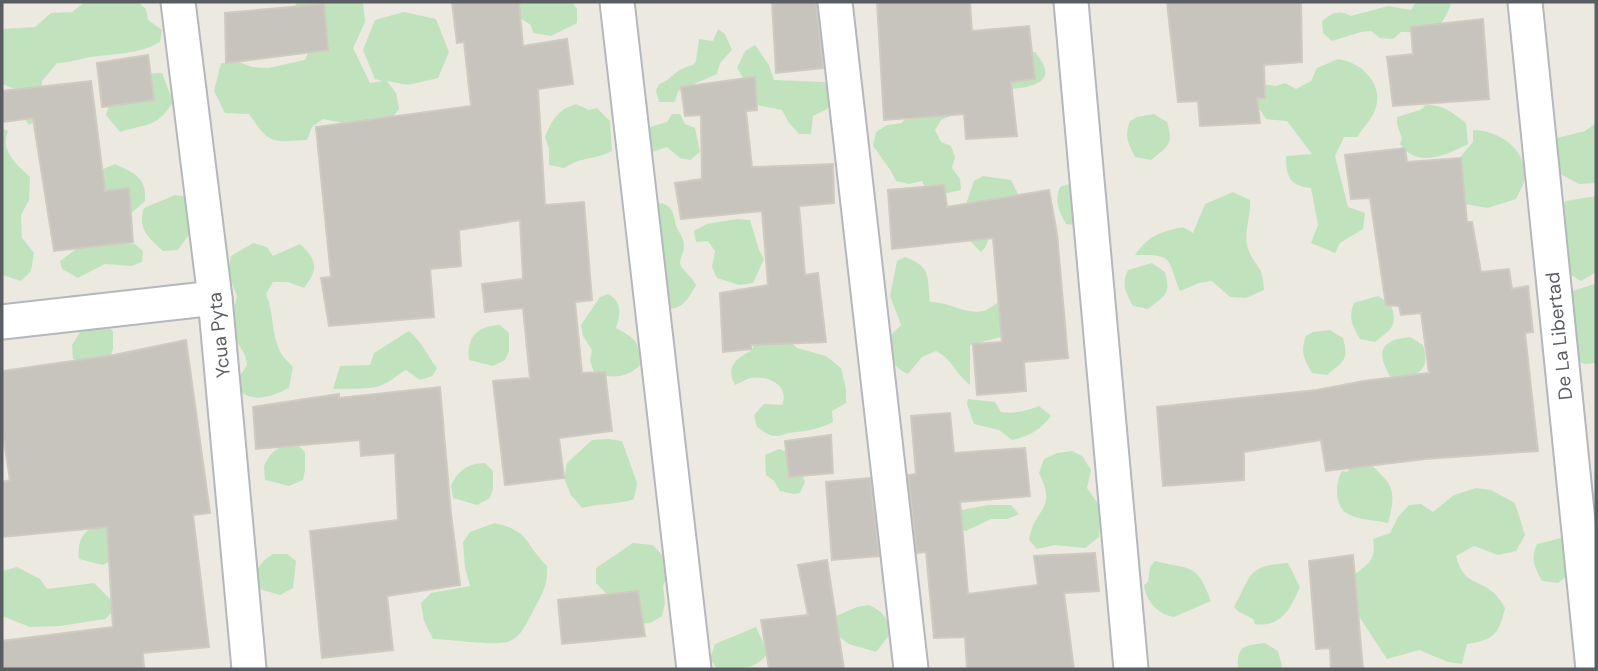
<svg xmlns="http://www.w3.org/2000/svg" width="1598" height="671" viewBox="0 0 1598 671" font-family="'DM Sans',sans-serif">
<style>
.green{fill:#c0e3be}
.building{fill:#c7c4be;stroke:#d0cac0;stroke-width:2}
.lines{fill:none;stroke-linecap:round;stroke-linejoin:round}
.street-casing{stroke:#b4b7bb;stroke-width:37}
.street{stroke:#fff;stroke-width:33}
.labels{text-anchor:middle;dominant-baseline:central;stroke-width:5;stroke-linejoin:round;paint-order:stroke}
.street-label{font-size:19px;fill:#5a5d61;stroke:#fff}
</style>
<rect width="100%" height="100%" fill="#ece9e1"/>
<!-- green -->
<g class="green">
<path d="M85,2H138L146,9L148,20L162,30L160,42C140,54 114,54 90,57C79,59 69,63 57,63L42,81L40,119L29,125L22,115L18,90L2,84V29L35,27L51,13L72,12Z"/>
<path d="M297,2H363L365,22L353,48L370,83L383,81L375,79L363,50L375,20L404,12L436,19L449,52L438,78L408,85L387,81L396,93L399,109L389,122L372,129L323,119L312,127L307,140C272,142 270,145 249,114L225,113L214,91L221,63L239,62L252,67L268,68L305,60C317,33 316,27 295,6Z"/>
<path d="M516,2H572L577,9V23L551,36L533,33L531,25L518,17Z"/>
<path d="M1416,2H1448L1451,4C1439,35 1431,33 1401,32L1393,39L1380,38L1371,31L1361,32L1332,41L1323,33L1322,21C1332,13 1338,9 1351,16L1388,6L1411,10Z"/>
<path d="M718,29L725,34L732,50L720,63L717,74L678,91L675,102H659L656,91L659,84C674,79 672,70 693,65L696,61L699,39L713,41Z"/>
<path d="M755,45L769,65L774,80L825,82L833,87L834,100L827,109L813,116L811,134H799L789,123L782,110L757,105C749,92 746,80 737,68L745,51Z"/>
<path d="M1023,52H1035C1063,86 1028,87 1002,90Z"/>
<path d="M1338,59C1361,62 1385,84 1375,110C1372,119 1362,129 1357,137H1344L1335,156L1348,207L1365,213L1363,229L1340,243L1335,253L1311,243L1318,225L1311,188C1290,186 1286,177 1286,156L1312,154L1287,121L1266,119L1260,110L1243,107L1256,83L1276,86L1285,83L1296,89L1311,81L1317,68Z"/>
<path d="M162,73L173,102C156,129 147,123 120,132L106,115C117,81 126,74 162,73Z"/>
<path d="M576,104L589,110L597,108L610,121L612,151C595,160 583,156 564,168L549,165V149L545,137C552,120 557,110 576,104Z"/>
<path d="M1426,105C1443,104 1453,113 1466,123L1468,144C1446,155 1418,169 1400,144L1402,139L1397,124V117L1420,110Z"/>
<path d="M910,112H960L941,120L935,130L941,142L951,146L955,157L952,168L960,179L961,190L939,195L928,194L922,181L909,184L896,181L891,171L873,146L876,132L887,125L902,123Z"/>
<path d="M672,114H680L685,124L695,128L700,152L690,160L680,158L667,147L652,152L643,146L647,128L667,122Z"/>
<path d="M1154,114L1167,122C1174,145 1168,146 1151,160L1135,157C1128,144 1124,135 1130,121L1137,117Z"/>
<path d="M1596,123V183L1579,184L1551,169V152L1557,138L1585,131Z"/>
<path d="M2,128L8,131C0,151 16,164 30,177L29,200L21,215L22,238L34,253L31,271L21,281L2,275Z"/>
<path d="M1473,130C1496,130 1523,146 1525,172C1526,182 1520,190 1516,199L1488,208L1464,204L1454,165L1473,142Z"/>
<path d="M115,164C134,173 147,177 145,201L120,223H107L101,170Z"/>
<path d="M983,176L1011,180L1018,194C1005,202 997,217 991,231C988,239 988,246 981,252L969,240L957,209L966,204L974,181Z"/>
<path d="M1076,182L1082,226L1066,224C1059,211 1054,202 1060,187Z"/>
<path d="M1233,192L1250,200C1251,217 1243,235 1248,249C1256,269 1263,264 1264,290L1246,298L1230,297L1212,281L1199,283L1180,291C1167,260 1176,254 1135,255C1149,235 1160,232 1183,227L1193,233L1205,204Z"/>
<path d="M175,195L188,197L190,233L178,250L163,251C149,238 137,229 144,208Z"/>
<path d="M1596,196V272L1581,281L1560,268L1555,216L1566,201Z"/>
<path d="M662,203C674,208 673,214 676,225C678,233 684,236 684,246C684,252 680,258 680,263C680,269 692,276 696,285C687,300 683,310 665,309L656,204Z"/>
<path d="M737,219L750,220L759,250L764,259L753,283L739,285L717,278L712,267L715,251L708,241L696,242L694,231L707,224Z"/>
<path d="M125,243L135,244L143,251L142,262L131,266L105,264L78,278L62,269L60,261L78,248Z"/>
<path d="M253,243L267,247L273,256L300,244C318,260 318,270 304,288L288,282H273L266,294C274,312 271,331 279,349C281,356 288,361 293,367L289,388C272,396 257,403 240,392L239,377L247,365L245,355L233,335L232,317L237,296L228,273L231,256Z"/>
<path d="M905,257C932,267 927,277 930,302C947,301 966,315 983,311C988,310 995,304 999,302L1013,334L970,345V385C955,373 952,359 936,351L922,357L908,374C888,364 889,355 891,335L901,325L890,296L897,261Z"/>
<path d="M1152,263L1165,272C1171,294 1166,295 1148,309L1133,306C1126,293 1121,284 1128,270Z"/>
<path d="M1594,284L1596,285V363L1585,364L1576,360L1567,293Z"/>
<path d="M608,294C622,301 621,314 616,328C635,339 640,340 640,365C626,379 612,378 594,373L590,360L592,350L583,336L581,325L600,297Z"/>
<path d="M1378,296L1391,304C1398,327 1392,328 1375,342L1360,339C1352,326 1348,317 1354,303Z"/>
<path d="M105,324L113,331V349L110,358L97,365L73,359L72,345L82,329Z"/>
<path d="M500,325L509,333V351L505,360L493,366L469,360C466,337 477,326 500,325Z"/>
<path d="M1330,330L1343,338C1349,360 1344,361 1327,375L1312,373C1304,359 1300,351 1306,336L1313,332Z"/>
<path d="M409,331C423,343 426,354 437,368L432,376L420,380L406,370C398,374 394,379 386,383C372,391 349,388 333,389L340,366L370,365L374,353Z"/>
<path d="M785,336L797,348L826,356L841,368L846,389V403L832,411L833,422C818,430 804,431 789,433C785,433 782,436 778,436C770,437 763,431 757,427L754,415L764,404L782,405C790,386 769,375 751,378C746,379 740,383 735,385C725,366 736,359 752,350L755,342Z"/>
<path d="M1410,337L1423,345C1429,367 1424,368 1407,382L1392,379C1376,354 1378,340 1410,337Z"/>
<path d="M968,399L995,402L1001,412C1015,414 1026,411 1039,406L1051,416C1040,430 1030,436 1012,440L999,430L974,424L967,404Z"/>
<path d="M608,439L622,441L637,483L634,499C617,505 600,503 582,508L571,495L564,478L567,463L592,440Z"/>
<path d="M297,444L305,452V470L303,480L289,486L265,480L264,466C271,450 280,445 297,444Z"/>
<path d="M779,449L794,454L805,482L800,493L794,494L780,491L774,481L766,475L765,455Z"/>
<path d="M1072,451L1082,456L1091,470L1087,488L1101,508L1099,537L1085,548L1055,545L1037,549L1029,540C1034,507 1058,511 1039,473L1044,459L1057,453Z"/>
<path d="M1364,457C1389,485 1399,482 1388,523C1377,520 1358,520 1348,514C1334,507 1335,483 1342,471L1347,472L1357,460Z"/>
<path d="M485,463L493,471V489L490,498L477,505L453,498L451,485C460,469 467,464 485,463Z"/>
<path d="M1476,488L1491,490L1515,503L1525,535L1516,551L1498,555L1474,546L1456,556C1464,586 1478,578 1495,594C1499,598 1502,603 1505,608C1499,634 1494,640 1467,644L1462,664L1448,662L1419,650L1387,659L1358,615L1350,578C1366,565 1377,562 1373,539L1390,533L1398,517L1409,505L1421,504L1433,512L1454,495Z"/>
<path d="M988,505H1011L1019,514L1007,519H991L966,531L952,526L941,508L962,510Z"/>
<path d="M495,523C531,532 524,543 547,566C548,586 542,594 533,611C528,621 521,637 510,641C498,647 449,639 433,639L424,621L421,603L431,593L470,586L465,568L463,542L470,532Z"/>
<path d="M97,524H111L116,558L103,565L79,559C77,542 82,532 97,524Z"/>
<path d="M1561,538L1574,546L1575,569L1558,583L1542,581C1535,568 1530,559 1537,544Z"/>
<path d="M633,543L653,545L662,555L668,574L663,586L665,603L662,616L650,623L636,624L596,583V568Z"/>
<path d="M273,554H287L296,561L293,588L280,595L256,588C254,571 259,563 273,554Z"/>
<path d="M1155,561C1190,570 1197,562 1211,601L1174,617C1158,614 1146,602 1144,585L1148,582L1150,567Z"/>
<path d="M1288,563L1300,587C1291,608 1281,628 1255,624L1253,619L1239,612L1234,607C1252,575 1246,566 1288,563Z"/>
<path d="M17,567L40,579L47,589L94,583L118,607L105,619L60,626L30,627L2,616V571Z"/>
<path d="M869,605C885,613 887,617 890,634L876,652L849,644L829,629L836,616L857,607Z"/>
<path d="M756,627L768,653C755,671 739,669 717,669L710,659L715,644Z"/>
<path d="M1265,643L1278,651L1282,666L1281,669H1238C1236,646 1245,645 1265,643Z"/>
</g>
<!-- building -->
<g class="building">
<path d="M452,2H519L523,46L567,39L573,84L538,89L545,205L584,202L592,300L575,302L582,373L605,372L612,431L559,438L564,478L505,485L493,381L530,378L523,308L485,312L482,284L523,279L520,220L459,230L461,266L430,269L434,317L329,326L321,278L331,277L316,127L471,106L464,42L457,43Z"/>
<path d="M772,2H816L823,68L776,73Z"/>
<path d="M877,2H970L972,31L1029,26L1035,79L1011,82L1017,136L966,139L964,114L884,120Z"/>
<path d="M1167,2H1301L1302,62L1264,65L1265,98H1257L1260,123L1200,126L1198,101L1178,102Z"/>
<path d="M324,4L328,50L226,63L225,13Z"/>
<path d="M1483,19L1489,99L1393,106L1387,57L1413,54L1411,27Z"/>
<path d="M148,55L154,100L102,107L97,63Z"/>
<path d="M755,77L757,110L746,111L752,167L833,164L834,203L799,206L805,275L818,273L826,342L751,345V349L723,352L720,293L768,285L762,211L681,219L675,183L702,179L701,115L685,116L681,87Z"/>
<path d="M91,81L105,191L129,188L133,242L54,251L33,118L2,122V91Z"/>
<path d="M1405,148L1407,162L1461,158L1467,222H1472L1481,272L1509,269L1512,289L1528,286L1533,332L1525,333L1538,451L1425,459L1326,471L1321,440L1244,452V480L1163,486L1157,407L1317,390L1364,381L1429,373L1421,313L1401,315L1399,306L1386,305L1370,198L1351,199L1345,155Z"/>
<path d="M944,185L947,207L1049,190L1057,234L1068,358L1024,362L1026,391L977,395L973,344L1002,342L993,238L892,249L888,190Z"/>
<path d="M186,340L210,513L193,515L209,647L143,653L144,669H2V641L113,627L107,527L2,537V482L10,480L2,428V371L114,355Z"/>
<path d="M440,387L451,514L460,585L387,596L393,650L322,658L310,531L398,520L395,453L361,456L360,440L256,449L253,407L339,394V398Z"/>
<path d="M950,413L954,453L1025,448L1030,496L960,502L968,594L1038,585L1034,556L1095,553L1099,591L1064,593L1074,669H967L965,637L934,638L926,552L917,553L908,475L916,474L911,416Z"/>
<path d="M831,435L833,473L789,477L785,441Z"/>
<path d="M870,478L879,556L832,560L826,482Z"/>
<path d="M1353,555L1363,669H1331L1330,648L1316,649L1309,561Z"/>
<path d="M827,560L844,669H769L761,620L808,615L798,565Z"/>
<path d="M638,591L645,636L562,644L558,600Z"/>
</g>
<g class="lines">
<!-- street casing -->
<g class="street-casing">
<g id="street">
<path d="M178,2L215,298L249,669"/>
<path d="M617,2L694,669"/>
<path d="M835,2L911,669"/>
<path d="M1071,2L1131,669"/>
<path d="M1525,2L1593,669"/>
<path d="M2,322L215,298"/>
</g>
</g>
<!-- street -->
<use href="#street" class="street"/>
</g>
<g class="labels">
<!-- street labels -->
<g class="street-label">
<text transform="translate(219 335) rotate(-96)">Ycua Pyta</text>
<text transform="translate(1559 336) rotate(-96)">De La Libertad</text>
</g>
</g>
<!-- border -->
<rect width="1598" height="671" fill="none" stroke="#5a5d61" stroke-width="7"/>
</svg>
